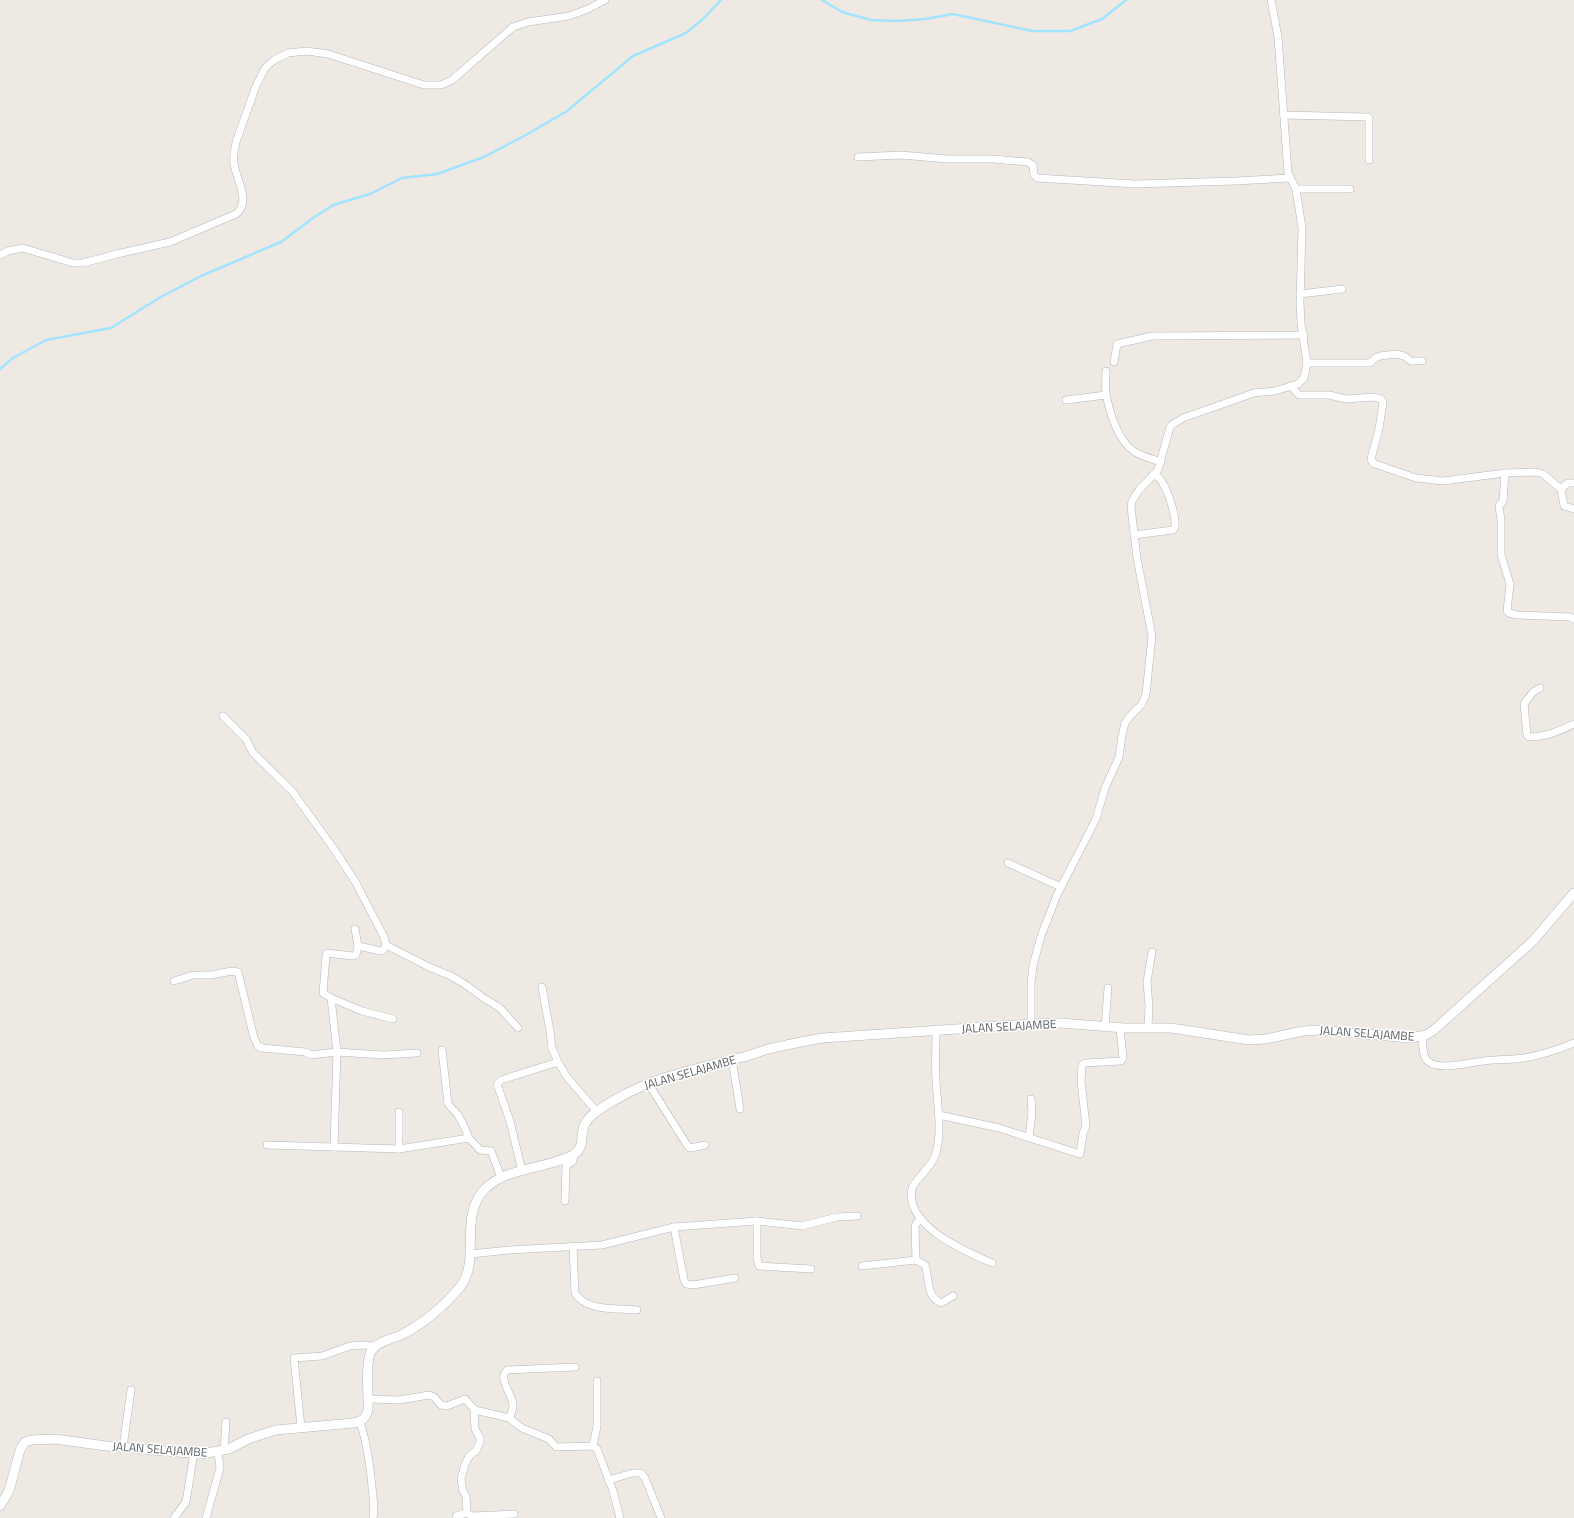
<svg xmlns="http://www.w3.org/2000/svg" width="1574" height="1518" viewBox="0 0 1574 1518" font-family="'Titillium Web',sans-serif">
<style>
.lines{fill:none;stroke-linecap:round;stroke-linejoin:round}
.stream{stroke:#a2e4ff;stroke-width:2.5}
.minor-casing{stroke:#b4b7bb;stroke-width:8}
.tertiary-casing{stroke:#b4b7bb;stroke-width:10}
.minor{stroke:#fff;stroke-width:7}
.tertiary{stroke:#fff;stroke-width:9}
.labels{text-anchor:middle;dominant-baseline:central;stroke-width:3;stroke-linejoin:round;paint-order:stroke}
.street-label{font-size:12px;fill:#5b6064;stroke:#fff}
</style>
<rect width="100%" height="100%" fill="#eeeae3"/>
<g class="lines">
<!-- stream -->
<g class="stream">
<path d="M822,0L842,12L871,20L897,21L925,19L953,14L1032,31H1070L1102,19L1126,0"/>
<path d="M0,369L13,358L46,340L111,328L159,298L201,276L281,242L313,218L333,205L370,194L402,178L437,174L484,157L526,135L567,111L633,56L686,33L704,18L721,0"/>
</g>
<!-- minor casing -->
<g class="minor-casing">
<g id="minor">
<path d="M1284,115L1367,117L1369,118V160"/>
<path d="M858,157L901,155L947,159H993L1028,162L1033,165L1034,175L1037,178L1135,184L1236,181L1290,178"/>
<path d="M1296,189H1350"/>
<path d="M0,255L8,251L23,248L73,263H83L117,254L170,242L236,214C251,203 237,179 234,165C233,157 234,150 236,142L256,86L265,68L274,60L288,53L307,51L328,54L424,85H441L452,80L513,27L528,22L569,16L588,9L605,0"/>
<path d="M1300,294L1342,289"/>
<path d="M1114,362L1117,344L1152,336L1304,335"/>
<path d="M1307,363H1370L1375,358L1380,356L1396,354L1404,356L1411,361H1422"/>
<path d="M1106,371C1106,378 1105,386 1106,393C1109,411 1118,442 1135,452C1143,457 1153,459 1161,462"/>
<path d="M1291,386L1299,395H1329L1346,399L1373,397L1381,399L1383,402L1379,429L1371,459L1372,462L1375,464L1416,478L1443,481L1505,473L1536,472L1543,474L1561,489L1564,506L1574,509"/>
<path d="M1066,400L1106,395"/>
<path d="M1505,473L1503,501L1499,506L1501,520V555L1510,584L1507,611L1509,613L1517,615L1570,617L1574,619"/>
<path d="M1561,489L1568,483H1574"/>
<path d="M1134,535L1173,530L1175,527C1176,515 1166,480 1155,475"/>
<path d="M1540,688L1533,692L1524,704L1527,735L1529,737C1546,737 1559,731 1574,724"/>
<path d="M223,716L246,739L253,753L292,791L334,849L356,883L384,937L386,945L383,950L381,951L358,946"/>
<path d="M1008,863L1061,887"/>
<path d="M386,945L429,967L451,976L466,985L482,997L500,1008L518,1028"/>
<path d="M174,981L193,975H211L232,971L238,972L254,1038L258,1046L262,1048L305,1052L311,1055L337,1052L383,1055L417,1053"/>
<path d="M542,987L550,1031L552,1048L558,1062L567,1077L597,1112"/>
<path d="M331,998L362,1011L393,1019"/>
<path d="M1031,1024V983L1033,966L1041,936L1057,895L1096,819L1105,788L1119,757L1122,736L1125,723L1130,716L1142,704L1146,694L1152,636L1137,558L1131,507L1132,501L1139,490L1158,470L1170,427L1173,424L1183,418L1254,393L1275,391L1298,384L1304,378L1307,363L1301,323L1300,303L1302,228L1296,189L1288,173L1278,37L1271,0"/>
<path d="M1105,1027L1108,988"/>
<path d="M1148,1028L1149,1006L1147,982L1152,952"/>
<path d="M936,1031C936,1048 935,1064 936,1080C937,1103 943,1134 935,1156C930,1169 918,1176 912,1188C904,1226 965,1251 992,1263"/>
<path d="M1422,1036C1423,1044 1422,1058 1429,1062C1441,1071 1470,1062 1484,1061C1497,1059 1510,1060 1524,1058C1541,1055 1558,1050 1574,1043"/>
<path d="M442,1050L448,1104L458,1115L464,1126L469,1138"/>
<path d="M732,1059L740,1109"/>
<path d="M648,1083L687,1145L690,1148L705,1145"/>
<path d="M939,1115L999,1128L1080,1154L1083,1133L1086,1126L1081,1081L1082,1065L1085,1063L1121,1061L1123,1058L1120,1028"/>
<path d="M1029,1137L1032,1113L1031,1099"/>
<path d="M267,1145L399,1149L469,1138L480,1150L491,1151L501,1177"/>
<path d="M334,1147L337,1052L331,998L323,993L326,956L327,953L353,956L356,955L358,946L355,929"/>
<path d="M399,1149V1112"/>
<path d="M522,1171L510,1121L497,1084L501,1080L558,1062"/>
<path d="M565,1201L566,1166L573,1161L574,1155"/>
<path d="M757,1221V1258L759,1266L811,1269"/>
<path d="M674,1227L684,1280L686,1284L693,1285L735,1278"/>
<path d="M573,1246L575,1293C586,1312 618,1308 637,1310"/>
<path d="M471,1254L509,1250L602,1245L674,1227L757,1221L802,1226L837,1217L857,1216"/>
<path d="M916,1260L925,1265C930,1278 925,1296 941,1303L953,1296"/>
<path d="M862,1266L916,1260L915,1226L920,1218"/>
<path d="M368,1399L399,1400L429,1395L434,1397L441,1405L447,1406L465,1399L475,1410L509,1418L522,1428L549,1439L556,1447L593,1446L597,1449L613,1491L620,1518"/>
<path d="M474,1409L475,1429L480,1438V1442L476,1451L470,1455L465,1464L461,1479L463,1491L466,1496L467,1513L472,1516L514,1514"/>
<path d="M509,1418C511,1414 513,1410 513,1406C513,1394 497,1379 507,1370L575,1367"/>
<path d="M360,1422C367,1443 370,1464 372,1487C373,1497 375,1507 373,1518"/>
<path d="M301,1427L294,1358L322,1356L350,1346L362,1345L375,1346"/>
<path d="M593,1446L597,1426V1381"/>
<path d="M123,1447L131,1390"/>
<path d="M224,1450L226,1422"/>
<path d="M609,1480L632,1473H641L645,1478L661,1518"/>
<path d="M174,1518L186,1502L194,1453"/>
<path d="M206,1518L220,1468L218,1452"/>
<path d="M456,1518V1516L467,1513"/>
</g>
</g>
<!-- tertiary casing -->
<g class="tertiary-casing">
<path id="tertiary" d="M0,1506L9,1491L20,1450L25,1442L31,1440L55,1439L106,1446L201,1454L229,1449L248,1439L276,1430L353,1423C361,1422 366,1419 368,1410C369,1395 365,1367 370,1354C375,1341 393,1339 403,1334C424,1323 445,1305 460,1287C480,1262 461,1223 480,1195C498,1167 545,1170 573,1155C585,1148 580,1137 584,1126C586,1120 592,1115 597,1111C645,1078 688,1071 743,1057C751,1055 759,1052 768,1049C786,1045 805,1041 823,1038L1031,1024L1061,1023L1124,1028H1171L1249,1040L1266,1039L1303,1031L1320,1030L1410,1038L1426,1035L1434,1030L1533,941L1574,893"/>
</g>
<!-- minor -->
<use href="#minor" class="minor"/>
<!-- tertiary -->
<use href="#tertiary" class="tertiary"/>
</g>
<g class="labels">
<!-- street labels -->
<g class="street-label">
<text transform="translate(1009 1026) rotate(-3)">JALAN SELAJAMBE</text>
<text transform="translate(1367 1033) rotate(4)">JALAN SELAJAMBE</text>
<text transform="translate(690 1072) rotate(-16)">JALAN SELAJAMBE</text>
<text transform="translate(160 1449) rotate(4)">JALAN SELAJAMBE</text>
</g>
</g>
</svg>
